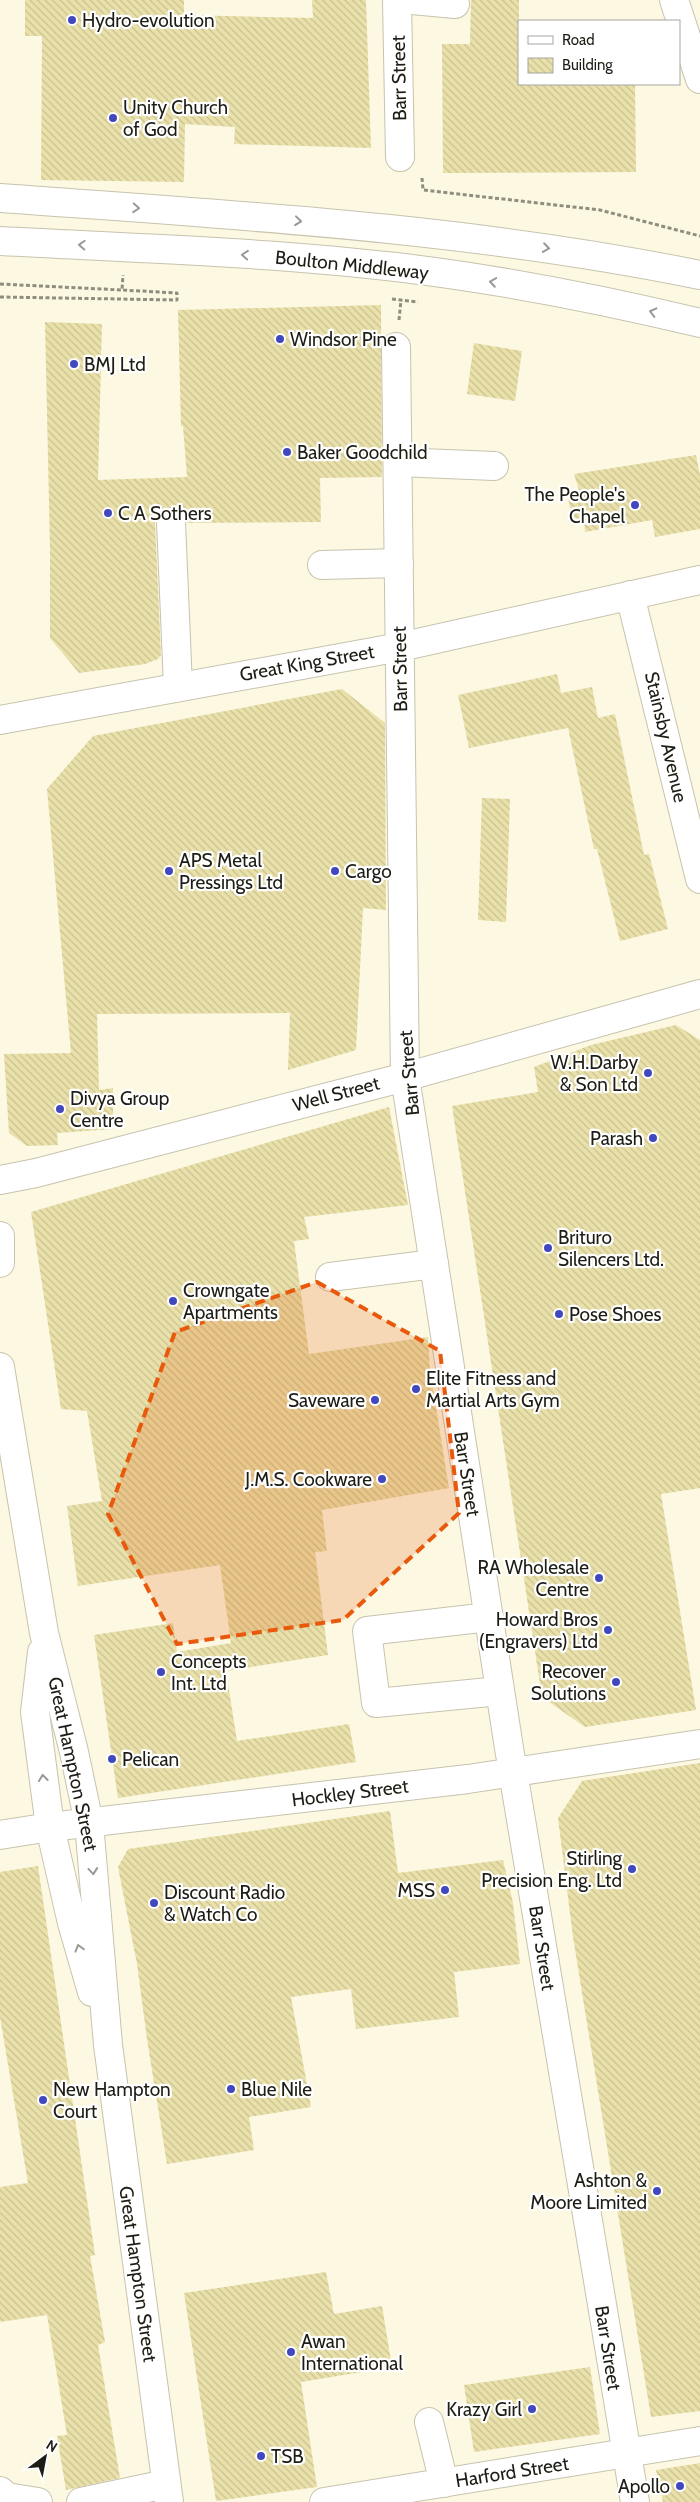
<svg xmlns="http://www.w3.org/2000/svg" width="700" height="2502" viewBox="0 0 700 2502" font-family="Cabin,sans-serif">
<style>
.building{fill:url(#building-back-hatch)}
.lines{fill:none;stroke-linecap:round;stroke-linejoin:round}
.minor-casing{stroke:#c7c3ae;stroke-width:30}
.major-casing{stroke:#c7c3ae;stroke-width:30}
.highway-casing{stroke:#c7c3ae;stroke-width:30}
.path{stroke:#8f8d7e;stroke-width:3;stroke-dasharray:4 2.5;stroke-linecap:butt}
.minor{stroke:#fff;stroke-width:28}
.major{stroke:#fff;stroke-width:28}
.highway{stroke:#fff;stroke-width:28}
.oneway{stroke:#9a9996}
.marked{fill:#e8590c;fill-opacity:0.2;stroke:#e8590c;stroke-width:4;stroke-dasharray:10 6;stroke-linejoin:round}
.poi-dot{fill:#4148bd;stroke:#fff;stroke-width:2}
.labels{text-anchor:middle;dominant-baseline:central;stroke-width:4.5;stroke-linejoin:round;paint-order:stroke}
.poi-label{font-size:19px;fill:#1e1d15;stroke:#fff;text-anchor:start}
.street-label{font-size:19px;fill:#1e1d15;stroke:#fff}
</style>
<defs>
<pattern id="building-back-hatch" width="6" height="6" patternUnits="userSpaceOnUse" patternTransform="scale(1.25)"><rect width="6" height="6" fill="#eae1aa"/><path d="M-1 5l2 2M0 0l6 6M5-1l2 2" fill="none" stroke="#c8c191"/></pattern>
</defs>
<rect width="100%" height="100%" fill="#fcf8e2"/>
<!-- building -->
<g class="building">
<path d="M25,0H184V15L313,18L312,0H366L371,148L234,144L235,127L185,124L184,182L41,180L42,36H25Z"/>
<path d="M471,0H519V84H635L636,172L443,173L442,44H470Z"/>
<path d="M381,305L382,477L320,478L321,522L187,523L184,514L179,508L171,506L163,509L157,514L155,523L161,655L158,659L145,664L79,673L50,638V548L45,322L102,324L98,480L187,477L183,426H181L178,310Z"/>
<path d="M474,343L522,351L515,401L467,394Z"/>
<path d="M696,455L700,475V529L655,537L652,520L585,532L584,519L572,518L567,492L579,490L574,474Z"/>
<path d="M557,674L561,693L592,687L598,718L615,714L644,855L649,854L668,929L620,941L597,849H594L568,728L469,748L458,695Z"/>
<path d="M342,689L385,723L386,910L363,908L356,1050L288,1070L290,1013L97,1014L99,1090L113,1088V1129L57,1133L58,1145L27,1146L9,1133L4,1054L71,1053L47,789L93,736Z"/>
<path d="M482,798L510,799L506,922L478,920Z"/>
<path d="M676,1025L700,1040V1488L661,1494L696,1710L585,1727L542,1697L452,1106L538,1092L534,1067L591,1045Z"/>
<path d="M389,1107L408,1205L304,1217L309,1239L294,1241L309,1354L428,1337L430,1370L449,1488L322,1510L327,1551L315,1552L328,1655L226,1671L237,1741L349,1724L356,1762L118,1798L94,1635L173,1623L177,1652L231,1643L220,1565L78,1586L67,1506L102,1501L87,1411L61,1409L31,1212Z"/>
<path d="M700,1763V2411L651,2417L573,1937L558,1818L582,1781Z"/>
<path d="M390,1811L398,1873L503,1860L513,1903L520,1964L454,1972L459,2017L356,2029L351,1989L291,1997L311,2107L249,2117L254,2150L167,2164L147,2039L137,1964L118,1867L128,1849Z"/>
<path d="M38,1866L95,2255L90,2256L105,2342L98,2345L120,2478L66,2490L57,2436L67,2435L47,2315L0,2322V2187L28,2183L0,2017V1872Z"/>
<path d="M326,2272L334,2314L382,2306L392,2367L301,2382L317,2487L216,2501L184,2293Z"/>
<path d="M590,2367L600,2434L474,2452L464,2385Z"/>
<path d="M700,2463V2502H663L656,2470Z"/>
</g>
<g class="lines">
<!-- minor casing -->
<g class="minor-casing">
<g id="minor">
<path d="M397,0L400,157"/>
<path d="M412,0L455,4"/>
<path d="M674,0L700,79"/>
<path d="M396,347L405,1077L509,1748L635,2502"/>
<path d="M398,462L494,466"/>
<path d="M171,522L178,687"/>
<path d="M322,565L399,563"/>
<path d="M630,595L700,879"/>
<path d="M0,720L400,647L700,580"/>
<path d="M0,1180L36,1173L405,1077L700,994"/>
<path d="M330,1277L434,1264"/>
<path d="M489,1617L367,1631L376,1703L500,1691"/>
<path d="M0,1835L50,1827L468,1779L700,1744"/>
<path d="M429,2422L444,2483"/>
<path d="M0,2491L7,2497L38,2502"/>
<path d="M81,2502L166,2484"/>
<path d="M324,2502L700,2441"/>
</g>
</g>
<!-- major casing -->
<g class="major-casing">
<g id="major">
<path d="M0,1236V1263"/>
<path d="M0,1367L44,1633L74,1752L89,1823L108,2045L169,2502"/>
<path d="M42,1652L35,1712L50,1827L72,1923L92,1992"/>
</g>
</g>
<!-- highway casing -->
<g class="highway-casing">
<g id="highway">
<path d="M0,198C234,215 470,228 700,275"/>
<path d="M0,241C132,248 265,252 396,267C498,279 600,299 700,323"/>
</g>
</g>
<!-- path -->
<g class="path">
<path d="M422,178L423,190L600,210L700,236"/>
<path d="M0,284L122,290"/>
<path d="M0,297L177,300V293L122,290L123,275"/>
<path d="M392,299L418,302"/>
<path d="M399,320L401,300"/>
</g>
<!-- minor -->
<use href="#minor" class="minor"/>
<!-- major -->
<use href="#major" class="major"/>
<!-- highway -->
<use href="#highway" class="highway"/>
</g>
<!-- one-way arrows -->
<defs><path id="oneway-chevron" d="M-2-3.5L2.5 0L-2 3.5" fill="none" stroke-width="1.6" stroke-linecap="round" stroke-linejoin="round" transform="scale(1.25)"/></defs>
<g class="oneway">
<use href="#oneway-chevron" transform="translate(136 208) rotate(4)"/>
<use href="#oneway-chevron" transform="translate(298 221) rotate(6)"/>
<use href="#oneway-chevron" transform="translate(82 245) rotate(-177)"/>
<use href="#oneway-chevron" transform="translate(546 248) rotate(8)"/>
<use href="#oneway-chevron" transform="translate(245 255) rotate(-175)"/>
<use href="#oneway-chevron" transform="translate(493 282) rotate(-171)"/>
<use href="#oneway-chevron" transform="translate(653 312) rotate(-166)"/>
<use href="#oneway-chevron" transform="translate(43 1778) rotate(-97)"/>
<use href="#oneway-chevron" transform="translate(93 1871) rotate(85)"/>
<use href="#oneway-chevron" transform="translate(79 1948) rotate(-106)"/>
</g>
<!-- marked area -->
<path class="marked" d="M317,1282L440,1351L459,1513L343,1620L177,1644L108,1514L175,1332Z"/>
<!-- markers -->
<g class="poi-dot">
<circle cx="72" cy="20" r="5"/>
<circle cx="113" cy="118" r="5"/>
<circle cx="280" cy="339" r="5"/>
<circle cx="74" cy="364" r="5"/>
<circle cx="287" cy="452" r="5"/>
<circle cx="635" cy="505" r="5"/>
<circle cx="108" cy="513" r="5"/>
<circle cx="169" cy="871" r="5"/>
<circle cx="335" cy="871" r="5"/>
<circle cx="648" cy="1073" r="5"/>
<circle cx="60" cy="1109" r="5"/>
<circle cx="653" cy="1138" r="5"/>
<circle cx="548" cy="1248" r="5"/>
<circle cx="173" cy="1301" r="5"/>
<circle cx="559" cy="1314" r="5"/>
<circle cx="416" cy="1389" r="5"/>
<circle cx="375" cy="1400" r="5"/>
<circle cx="382" cy="1479" r="5"/>
<circle cx="599" cy="1578" r="5"/>
<circle cx="608" cy="1630" r="5"/>
<circle cx="161" cy="1672" r="5"/>
<circle cx="616" cy="1682" r="5"/>
<circle cx="112" cy="1759" r="5"/>
<circle cx="632" cy="1869" r="5"/>
<circle cx="445" cy="1890" r="5"/>
<circle cx="154" cy="1903" r="5"/>
<circle cx="231" cy="2089" r="5"/>
<circle cx="43" cy="2100" r="5"/>
<circle cx="657" cy="2191" r="5"/>
<circle cx="291" cy="2352" r="5"/>
<circle cx="532" cy="2409" r="5"/>
<circle cx="261" cy="2456" r="5"/>
<circle cx="680" cy="2486" r="5"/>
</g>
<g class="labels">
<!-- poi labels -->
<g class="poi-label">
<text x="82" y="20">Hydro-evolution</text>
<text x="123" y="107">Unity Church<tspan x="123" dy="22">of God</tspan></text>
<text x="290" y="339">Windsor Pine</text>
<text x="84" y="364">BMJ Ltd</text>
<text x="297" y="452">Baker Goodchild</text>
<text x="625" y="494" text-anchor="end">The People's<tspan x="625" dy="22">Chapel</tspan></text>
<text x="118" y="513">C A Sothers</text>
<text x="179" y="860">APS Metal<tspan x="179" dy="22">Pressings Ltd</tspan></text>
<text x="345" y="871">Cargo</text>
<text x="638" y="1062" text-anchor="end">W.H.Darby<tspan x="638" dy="22">&amp; Son Ltd</tspan></text>
<text x="70" y="1098">Divya Group<tspan x="70" dy="22">Centre</tspan></text>
<text x="643" y="1138" text-anchor="end">Parash</text>
<text x="558" y="1237">Brituro<tspan x="558" dy="22">Silencers Ltd.</tspan></text>
<text x="183" y="1290">Crowngate<tspan x="183" dy="22">Apartments</tspan></text>
<text x="569" y="1314">Pose Shoes</text>
<text x="426" y="1378">Elite Fitness and<tspan x="426" dy="22">Martial Arts Gym</tspan></text>
<text x="365" y="1400" text-anchor="end">Saveware</text>
<text x="372" y="1479" text-anchor="end">J.M.S. Cookware</text>
<text x="589" y="1567" text-anchor="end">RA Wholesale<tspan x="589" dy="22">Centre</tspan></text>
<text x="598" y="1619" text-anchor="end">Howard Bros<tspan x="598" dy="22">(Engravers) Ltd</tspan></text>
<text x="171" y="1661">Concepts<tspan x="171" dy="22">Int. Ltd</tspan></text>
<text x="606" y="1671" text-anchor="end">Recover<tspan x="606" dy="22">Solutions</tspan></text>
<text x="122" y="1759">Pelican</text>
<text x="622" y="1858" text-anchor="end">Stirling<tspan x="622" dy="22">Precision Eng. Ltd</tspan></text>
<text x="435" y="1890" text-anchor="end">MSS</text>
<text x="164" y="1892">Discount Radio<tspan x="164" dy="22">&amp; Watch Co</tspan></text>
<text x="53" y="2089">New Hampton<tspan x="53" dy="22">Court</tspan></text>
<text x="241" y="2089">Blue Nile</text>
<text x="647" y="2180" text-anchor="end">Ashton &amp;<tspan x="647" dy="22">Moore Limited</tspan></text>
<text x="301" y="2341">Awan<tspan x="301" dy="22">International</tspan></text>
<text x="522" y="2409" text-anchor="end">Krazy Girl</text>
<text x="271" y="2456">TSB</text>
<text x="670" y="2486" text-anchor="end">Apollo</text>
</g>
<!-- street labels -->
<g class="street-label">
<text transform="translate(399 78) rotate(-91)">Barr Street</text>
<text transform="translate(352 265) rotate(6)">Boulton Middleway</text>
<text transform="translate(307 663) rotate(-10)">Great King Street</text>
<text transform="translate(400 669) rotate(-91)">Barr Street</text>
<text transform="translate(666 737) rotate(77)">Stainsby Avenue</text>
<text transform="translate(409 1073) rotate(-95)">Barr Street</text>
<text transform="translate(336 1094) rotate(-15)">Well Street</text>
<text transform="translate(467 1474) rotate(81)">Barr Street</text>
<text transform="translate(73 1764) rotate(78)">Great Hampton Street</text>
<text transform="translate(350 1793) rotate(-7)">Hockley Street</text>
<text transform="translate(542 1948) rotate(81)">Barr Street</text>
<text transform="translate(138 2274) rotate(82)">Great Hampton Street</text>
<text transform="translate(608 2348) rotate(81)">Barr Street</text>
<text transform="translate(512 2472) rotate(-9)">Harford Street</text>
</g>
</g>
<!-- legend -->
<rect x="518" y="20" width="162" height="65" fill="#ffffff" stroke="#a5a5a1"/>
<rect x="528" y="36" width="25" height="8" fill="#ffffff" stroke="#a5a5a1"/>
<text x="562" y="45" font-size="15" fill="#1e1d15">Road</text>
<rect x="528" y="58" width="25" height="15" fill="url(#building-back-hatch)" stroke="#a5a5a1"/>
<text x="562" y="70" font-size="15" fill="#1e1d15">Building</text>
<!-- north arrow -->
<g transform="translate(45 2457) rotate(32)" stroke="#ffffff" stroke-width="4" paint-order="stroke">
<path d="M0-4L9 19L0 12L-9 19Z" fill="#1e1d15"/>
<text y="-8" font-size="14" font-weight="bold" text-anchor="middle" fill="#1e1d15">N</text>
</g>
</svg>
